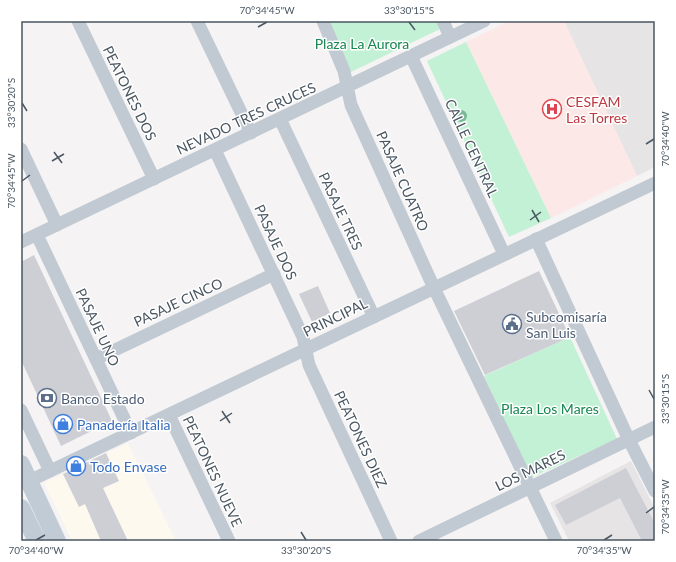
<svg xmlns="http://www.w3.org/2000/svg" width="676" height="562" viewBox="0 0 676 562" font-family="Lato,sans-serif">
<style>
.commercial{fill:#fdf9ef}
.education{fill:#e6e4e5}
.medical{fill:#fce8e6}
.green{fill:#c3f1d5}
.building{fill:#cdcfd5}
.lines{fill:none;stroke-linecap:round;stroke-linejoin:round}
.street{stroke:#c1cad2;stroke-width:13}
.secondary{stroke:#c1cbd6;stroke-width:18}
.tree{fill:#7bb799}
.ticks{fill:none;stroke:#4a5661;stroke-width:1.5}
.labels{text-anchor:middle;dominant-baseline:central;stroke-width:3;stroke-linejoin:round;paint-order:stroke}
.park-label{font-size:14px;fill:#17864f;stroke:#fff}
.street-label{font-size:14px;fill:#4a5661;stroke:#fff}
.health-label{font-size:14px;fill:#be3a42;stroke:#fff;text-anchor:start}
.service-label{font-size:14px;fill:#4e5e75;stroke:#fff;text-anchor:start}
.shop-label{font-size:14px;fill:#366cbe;stroke:#fff;text-anchor:start}
.neatline{fill:none;stroke:#4a5661;stroke-width:1.5}
.ticks-label{font-size:10px;text-anchor:middle;fill:#4a5661}
</style>
<rect width="100%" height="100%" fill="#f5f3f3"/>
<!-- commercial -->
<path class="commercial" d="M128,443L176,541H72L44,483Z"/>
<!-- education -->
<g class="education">
<path d="M564,21H655V167L637,176Z"/>
<path d="M631,461L655,509V541H569L550,503Z"/>
</g>
<!-- medical -->
<path class="medical" d="M510,21H564L637,176L551,218L466,42Z"/>
<!-- green -->
<g class="green">
<path d="M330,21H437L440,29L351,72Z"/>
<path d="M466,42L551,218L509,237L427,61Z"/>
<path d="M570,337L617,439L530,478L484,376Z"/>
</g>
<!-- building -->
<g class="building">
<path d="M34,255L112,421L61,446L21,360V262Z"/>
<path d="M539,271L570,337L485,375L454,311Z"/>
<path d="M318,286L330,313L312,322L299,294Z"/>
<path d="M106,453L119,481L103,488L128,541H101L85,504L79,507L63,474Z"/>
<path d="M626,468L655,524V541H642L620,498L566,525L555,505Z"/>
</g>
<g class="lines">
<!-- street -->
<g class="street">
<path d="M78,21L154,179"/>
<path d="M197,21L251,133"/>
<path d="M323,21L344,71L351,105L434,288L556,541"/>
<path d="M443,21L450,37"/>
<path d="M411,56L504,254"/>
<path d="M280,119L374,317"/>
<path d="M21,149L57,225"/>
<path d="M215,150L303,337L309,365L391,541"/>
<path d="M37,235L131,433"/>
<path d="M536,239L629,440L655,491"/>
<path d="M21,242L484,21"/>
<path d="M96,359L274,274"/>
<path d="M21,410L50,471"/>
<path d="M169,415L229,541"/>
<path d="M29,481L655,183"/>
<path d="M419,541L655,427"/>
</g>
<!-- secondary -->
<g class="secondary">
<path d="M21,464L57,541"/>
<path d="M21,508L37,541"/>
</g>
</g>
<!-- trees -->
<circle class="tree" cx="461" cy="116" r="6"/>
<!-- ticks -->
<path class="ticks" d="M409,22L415,30M258,27L267,22M22,103L27,111M646,144L654,139M54,152L62,163M52,161L64,154M22,181L30,175M532,210L539,222M530,220L541,212M649,390L654,399M222,411L230,423M220,421L232,413M646,513L654,507M301,532L306,540M36,540L45,535M604,540L612,535"/>
<!-- icons -->
<defs>
<g id="hospital-ring" transform="scale(1)"><circle r="9.5" fill="#fff" stroke="#e0444e" stroke-width="1.5"/><path d="M-5-5h3v3.5h4V-5h3V5h-3V1.5h-4V5h-3Z" fill="#e0444e"/></g>
<g id="civic-ring" transform="scale(1)"><circle r="9.5" fill="#fff" stroke="#5c6f8a" stroke-width="1.5"/><path d="M-.6-6.5H3V-4.5H.6V-3L4-1V1h2V6H-6V1h2V-1L-.6-3ZM-1.2 2.5V6h2.4V2.5Z" fill="#5c6f8a"/></g>
<g id="bank-ring" transform="scale(1)"><circle r="9.5" fill="#fff" stroke="#5c6f8a" stroke-width="1.5"/><path d="M-6-4H6V4H-6ZM0-2.3a2.3 2.3 0 1 0 0 4.6a2.3 2.3 0 1 0 0-4.6Z" fill="#5c6f8a"/></g>
<g id="shop-ring" transform="scale(1)"><circle r="9.5" fill="#fff" stroke="#3f7fe0" stroke-width="1.5"/><path d="M-5-2.5h2.3a2.7 3.5 0 0 1 5.4 0H5L5.5 6h-11ZM-1.5-2.5h3a1.5 2.3 0 0 0-3 0Z" fill="#3f7fe0"/></g>
</defs>
<g fill-rule="evenodd">
<use href="#hospital-ring" x="552" y="109"/>
<use href="#civic-ring" x="512" y="324"/>
<use href="#bank-ring" x="47" y="398"/>
<use href="#shop-ring" x="63" y="424"/>
<use href="#shop-ring" x="76" y="466"/>
</g>
<g class="labels">
<!-- park labels -->
<g class="park-label">
<text x="362" y="43">Plaza La Aurora</text>
<text x="550" y="408">Plaza Los Mares</text>
</g>
<!-- street labels -->
<g class="street-label">
<text transform="translate(130 93) rotate(64)">PEATONES DOS</text>
<text transform="translate(246 118) rotate(-25)">NEVADO TRES CRUCES</text>
<text transform="translate(472 148) rotate(65)">CALLE CENTRAL</text>
<text transform="translate(403 181) rotate(66)">PASAJE CUATRO</text>
<text transform="translate(341 211) rotate(65)">PASAJE TRES</text>
<text transform="translate(276 242) rotate(65)">PASAJE DOS</text>
<text transform="translate(178 302) rotate(-25)">PASAJE CINCO</text>
<text transform="translate(335 317) rotate(-26)">PRINCIPAL</text>
<text transform="translate(98 327) rotate(65)">PASAJE UNO</text>
<text transform="translate(361 439) rotate(65)">PEATONES DIEZ</text>
<text transform="translate(530 470) rotate(-26)">LOS MARES</text>
<text transform="translate(213 471) rotate(65)">PEATONES NUEVE</text>
</g>
<!-- health labels -->
<g class="health-label">
<text x="566" y="101">CESFAM<tspan x="566" dy="16">Las Torres</tspan></text>
</g>
<!-- service labels -->
<g class="service-label">
<text x="526" y="316">Subcomisaría<tspan x="526" dy="16">San Luis</tspan></text>
<text x="61" y="398">Banco Estado</text>
</g>
<!-- shop labels -->
<g class="shop-label">
<text x="77" y="424">Panadería Italia</text>
<text x="90" y="466">Todo Envase</text>
</g>
</g>
<!-- border -->
<rect width="676" height="562" fill="none" stroke="#ffffff" stroke-width="44"/>
<rect x="22" y="22" width="632" height="518" class="neatline"/>
<g class="ticks-label">
<text x="267" y="14">70°34'45"W</text>
<text x="409" y="14">33°30'15"S</text>
<text transform="translate(11 103) rotate(-90)" y="4">33°30'20"S</text>
<text transform="translate(665 139) rotate(-90)" y="4">70°34'40"W</text>
<text transform="translate(11 181) rotate(-90)" y="4">70°34'45"W</text>
<text transform="translate(665 399) rotate(-90)" y="4">33°30'15"S</text>
<text transform="translate(665 507) rotate(-90)" y="4">70°34'35"W</text>
<text x="36" y="554">70°34'40"W</text>
<text x="306" y="554">33°30'20"S</text>
<text x="604" y="554">70°34'35"W</text>
</g>
</svg>
